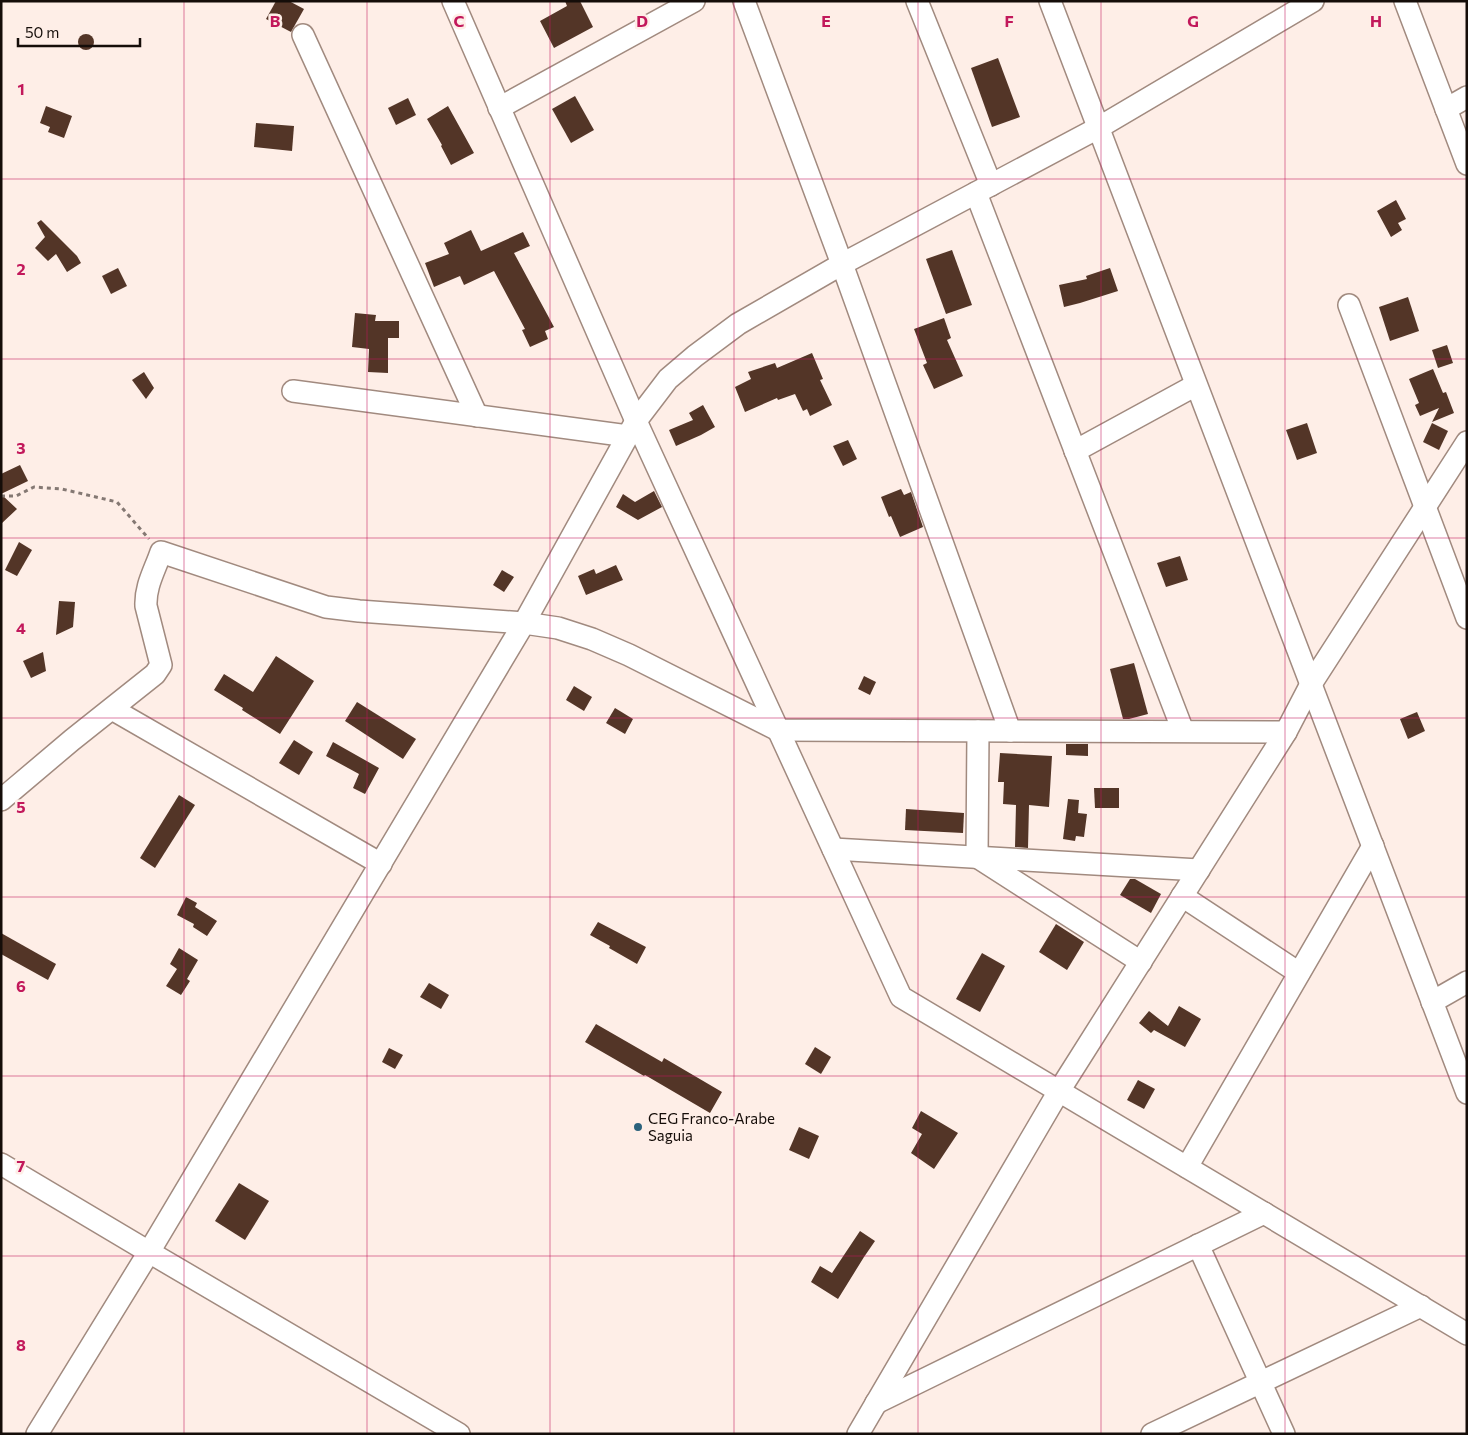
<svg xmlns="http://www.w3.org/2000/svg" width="1468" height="1435" viewBox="0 0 1468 1435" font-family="Commissioner,sans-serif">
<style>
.building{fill:#533527}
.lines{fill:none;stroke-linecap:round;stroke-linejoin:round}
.minor-casing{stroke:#a18a7f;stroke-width:24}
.path{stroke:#847873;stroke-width:3;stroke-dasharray:4 4;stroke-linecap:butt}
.minor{stroke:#fff;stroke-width:21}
.grid{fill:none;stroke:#c2185b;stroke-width:1;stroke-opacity:0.55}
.poi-dot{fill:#2b627c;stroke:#feeee7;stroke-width:2}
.labels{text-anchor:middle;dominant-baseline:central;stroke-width:5;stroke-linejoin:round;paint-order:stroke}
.poi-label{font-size:15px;fill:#150d09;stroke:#feeee7;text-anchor:start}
.grid-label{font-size:16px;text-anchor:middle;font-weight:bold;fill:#c2185b;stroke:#feeee7;stroke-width:5;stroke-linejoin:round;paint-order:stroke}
</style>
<rect width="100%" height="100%" fill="#feeee7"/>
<!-- building -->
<g class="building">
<path d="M276,1H289L304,9L291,32L266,19Z"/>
<path d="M565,1H580L593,27L554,48L540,21L567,6Z"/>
<circle cx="86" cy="42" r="8"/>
<path d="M998,58L1020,117L992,127L971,68Z"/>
<path d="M575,96L594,130L571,143L552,109Z"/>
<path d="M408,98L416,115L396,125L388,108Z"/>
<path d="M46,106L72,116L64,138L48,132L50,127L40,123Z"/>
<path d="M448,106L474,153L451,165L441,146L442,145L427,119Z"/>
<path d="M256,123L294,126L292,151L254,147Z"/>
<path d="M1396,200L1406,219L1398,223L1402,230L1391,237L1377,211Z"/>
<path d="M41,220L77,256L81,263L67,272L56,254L48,261L35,248L45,237L37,223Z"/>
<path d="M471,230L481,251L523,232L530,246L514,253L554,327L545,331L548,339L530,347L522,330L525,329L494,271L464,285L460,276L434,287L425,263L449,254L444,243Z"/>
<path d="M952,250L972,305L946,314L926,259Z"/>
<path d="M118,268L127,286L111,294L102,276Z"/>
<path d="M1110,268L1118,291L1080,303L1064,307L1059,285L1087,279L1086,276Z"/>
<path d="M1408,297L1419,331L1390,341L1379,307Z"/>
<path d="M355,313L376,315L375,321H399V338H388V373L368,372L369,349L352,347Z"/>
<path d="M944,318L951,338L947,340L963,376L934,389L923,365L927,363L914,329Z"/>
<path d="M1447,345L1453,363L1438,368L1432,350Z"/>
<path d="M812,353L823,379L820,380L832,405L810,416L807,409L803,411L795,394L778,400L777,398L745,412L735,387L751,379L748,372L775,363L777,368Z"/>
<path d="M1433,369L1443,393L1446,392L1454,413L1432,422L1439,408L1420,416L1415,405L1419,403L1409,379Z"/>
<path d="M144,372L154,388L146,399L132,380Z"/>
<path d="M703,405L715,427L701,435L676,446L669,430L693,420L689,413Z"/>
<path d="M1307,423L1317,453L1297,460L1286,430Z"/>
<path d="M1432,423L1448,431L1439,450L1423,442Z"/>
<path d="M848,440L857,459L843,466L833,446Z"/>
<path d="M20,465L28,481L1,494L17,509L1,524V474Z"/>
<path d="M901,489L904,495L911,492L923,527L900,537L891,516L889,517L881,497Z"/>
<path d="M654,491L662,507L638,520L616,507L623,494L635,502Z"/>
<path d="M19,542L32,550L17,576L5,570Z"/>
<path d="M1180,556L1188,580L1166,587L1157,563Z"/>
<path d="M616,565L623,580L586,595L578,576L594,569L596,574Z"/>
<path d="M502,570L514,577L504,592L493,585Z"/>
<path d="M59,601L75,602L73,627L56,635Z"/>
<path d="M43,652L46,671L31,678L23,661Z"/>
<path d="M276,656L314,681L280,734L242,710L243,708L214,690L224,674L253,692Z"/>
<path d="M1134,663L1148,714L1129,719H1123L1110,669Z"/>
<path d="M864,676L876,682L870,695L858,689Z"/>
<path d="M574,686L592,697L584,711L566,700Z"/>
<path d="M357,702L416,739L403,759L345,721Z"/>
<path d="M615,708L633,719L625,734L606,723Z"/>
<path d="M1417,712L1425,731L1408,739L1400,719Z"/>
<path d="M294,740L313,752L299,775L279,763Z"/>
<path d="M333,742L379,768L365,794L353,788L359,774L326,756Z"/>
<path d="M1066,744H1088V756L1066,755Z"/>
<path d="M1000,753L1052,756L1049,807L1029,805L1028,848L1015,847L1016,805L1003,804L1004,782H998Z"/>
<path d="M1094,788H1119V808H1095Z"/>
<path d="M179,795L195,805L155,868L140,858Z"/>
<path d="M1068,799L1079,800L1078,813L1087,814L1084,837L1076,836L1075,841L1063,839Z"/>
<path d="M906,809L964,813L963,833L905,830Z"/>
<path d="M1130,879H1135L1161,894L1151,913L1120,895Z"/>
<path d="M186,897L197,903L195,907L217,921L207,936L193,927L194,924L177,915Z"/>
<path d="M598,922L646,947L637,964L609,948L610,946L590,935Z"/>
<path d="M1056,924L1084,942L1067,970L1039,952Z"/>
<path d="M1,933L56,964L48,980L1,954Z"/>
<path d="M179,948L198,960L187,979L190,981L181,995L166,986L177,969L170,964Z"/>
<path d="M982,953L1005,966L980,1012L956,999Z"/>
<path d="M429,983L449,995L441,1009L420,997Z"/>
<path d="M1179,1006L1201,1019L1185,1047L1154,1030L1151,1033L1139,1023L1149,1011L1168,1026Z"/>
<path d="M596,1024L662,1062L664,1058L722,1092L710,1113L645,1075L644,1076L585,1042Z"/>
<path d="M815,1047L831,1057L821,1074L805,1064Z"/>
<path d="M389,1048L403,1055L395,1069L382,1062Z"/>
<path d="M1138,1080L1155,1089L1144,1109L1127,1100Z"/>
<path d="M921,1111L958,1133L934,1169L911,1153L922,1134L912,1128Z"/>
<path d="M799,1127L819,1136L809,1159L789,1150Z"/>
<path d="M239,1183L269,1201L245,1240L215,1221Z"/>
<path d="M860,1231L875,1241L864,1257L838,1299L811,1282L820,1266L832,1273Z"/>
</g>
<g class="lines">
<!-- minor casing -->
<g class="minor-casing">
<g id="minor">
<path d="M453,1L636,421L901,997L1467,1334"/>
<path d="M744,1L842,264L1010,731"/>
<path d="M917,1L991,185"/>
<path d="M1050,1L1467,1093"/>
<path d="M1405,1L1467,164"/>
<path d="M303,35L477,416"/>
<path d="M499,108L694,1"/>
<path d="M1446,109L1467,97"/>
<path d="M976,193L1183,731"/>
<path d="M1349,305L1467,618"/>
<path d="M293,391L628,436"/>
<path d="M1075,451L1196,385"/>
<path d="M112,709L381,864"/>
<path d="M978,731L977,857L1141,962"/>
<path d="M1,800L72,740L155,674L161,665L146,606C145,586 155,570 161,552L326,607L359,611L524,623L558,628L592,639L629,655L778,730L1286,732"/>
<path d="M833,849L1199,870"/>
<path d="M1182,896L1299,973"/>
<path d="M1432,1002L1467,982"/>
<path d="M1,1164L149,1252L459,1434"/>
<path d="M1187,1167L1373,846"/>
<path d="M1198,1245L1284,1434"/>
<path d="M876,1403L1264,1213"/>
<path d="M37,1434L149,1252L524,623L636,421L668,379L695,356L738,324L842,264L1098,128L1313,1"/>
<path d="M858,1434L1059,1091L1286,732L1311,684L1467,442"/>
<path d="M1152,1434L1421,1306"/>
</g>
</g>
<!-- path -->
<path class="path" d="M1,496H16L34,487L62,489L117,502L149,539"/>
<!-- minor -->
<use href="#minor" class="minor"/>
</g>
<!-- grid -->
<path class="grid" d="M184,1V1434M367,1V1434M550,1V1434M734,1V1434M918,1V1434M1101,1V1434M1285,1V1434M1,179H1467M1,359H1467M1,538H1467M1,718H1467M1,897H1467M1,1076H1467M1,1256H1467"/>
<!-- markers -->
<circle class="poi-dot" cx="638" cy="1127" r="5"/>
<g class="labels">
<!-- poi labels -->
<g class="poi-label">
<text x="648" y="1118">CEG Franco-Arabe<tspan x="648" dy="17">Saguia</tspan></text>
</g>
</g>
<g class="grid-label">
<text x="275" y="27">B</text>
<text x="459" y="27">C</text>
<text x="642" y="27">D</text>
<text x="826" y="27">E</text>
<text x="1009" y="27">F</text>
<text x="1193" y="27">G</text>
<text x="1376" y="27">H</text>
<text x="21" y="95">1</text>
<text x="21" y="275">2</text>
<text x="21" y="454">3</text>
<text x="21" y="634">4</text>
<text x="21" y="813">5</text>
<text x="21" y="992">6</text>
<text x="21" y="1172">7</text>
<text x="21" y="1351">8</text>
</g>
<!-- border -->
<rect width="1468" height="1435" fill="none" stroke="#150d09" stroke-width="5"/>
<!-- scale -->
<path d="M18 38v8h122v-8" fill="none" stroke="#150d09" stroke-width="2.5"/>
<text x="25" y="38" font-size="15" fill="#150d09" stroke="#feeee7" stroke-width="4" paint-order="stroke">50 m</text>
</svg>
